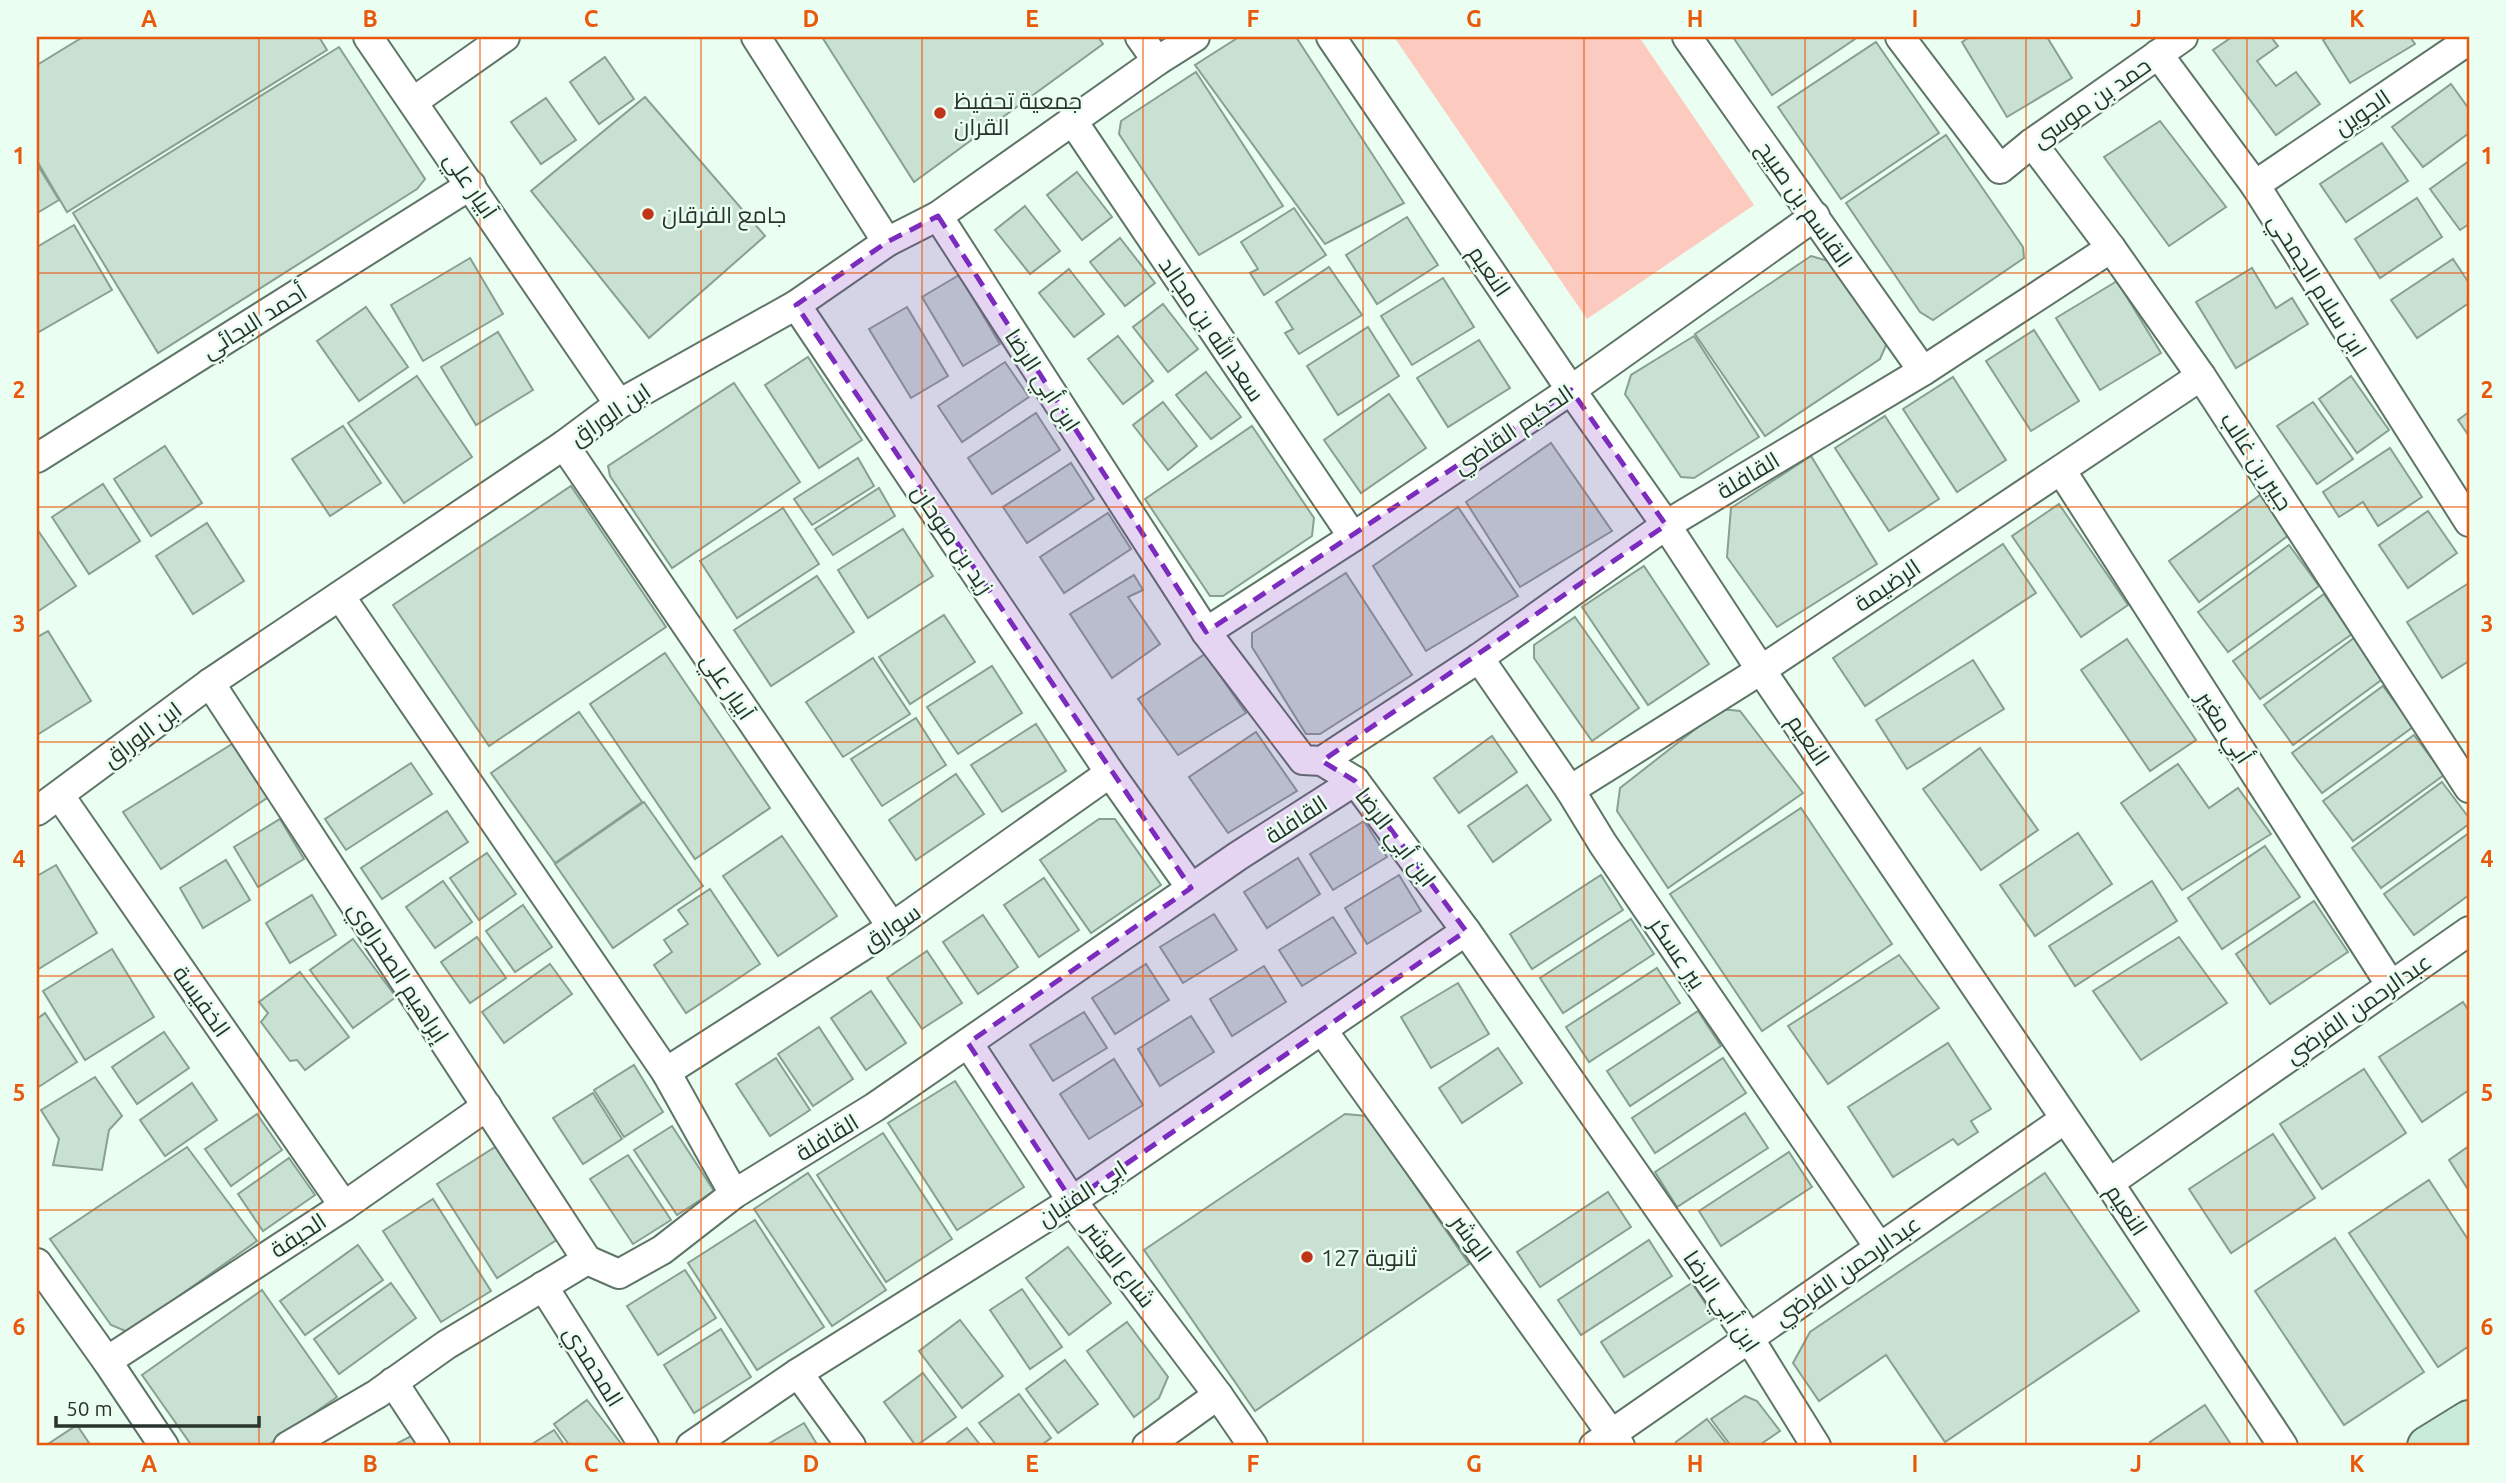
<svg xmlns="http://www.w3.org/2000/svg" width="2506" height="1483" viewBox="0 0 2506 1483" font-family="Ubuntu,Cairo,sans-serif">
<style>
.green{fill:#fccabe}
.building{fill:#c9e1d2;stroke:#88a091;stroke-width:2}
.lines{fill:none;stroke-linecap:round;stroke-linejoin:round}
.street-casing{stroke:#5e7466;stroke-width:32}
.secondary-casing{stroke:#5e7466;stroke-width:42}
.street{stroke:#fff;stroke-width:28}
.secondary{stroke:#c8ead9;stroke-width:38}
.marked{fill:#7b2cbf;fill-opacity:0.2;stroke:#7b2cbf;stroke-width:5;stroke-dasharray:14 9;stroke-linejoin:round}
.grid{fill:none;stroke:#e8590c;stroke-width:2;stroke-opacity:0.55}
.poi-dot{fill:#c03519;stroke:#eafef1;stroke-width:2.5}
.labels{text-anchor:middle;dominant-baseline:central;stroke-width:5;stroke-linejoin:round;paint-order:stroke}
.poi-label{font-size:23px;fill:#2a342e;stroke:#eafef1;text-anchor:start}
.street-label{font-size:23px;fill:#2a342e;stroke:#eafef1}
.neatline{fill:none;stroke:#e8590c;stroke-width:2.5}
.grid-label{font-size:23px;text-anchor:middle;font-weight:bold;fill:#e8590c}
</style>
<rect width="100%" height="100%" fill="#eafef1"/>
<!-- green -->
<path class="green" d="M1394,37H1639L1754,205L1587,319Z"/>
<!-- building -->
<g class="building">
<path d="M83,37H319L327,50L67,212L37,161V65Z"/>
<path d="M822,37H1098L1103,44L914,182Z"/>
<path d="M1239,37H1296L1404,203L1325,244L1195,65Z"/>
<path d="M1733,37H1858L1772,95Z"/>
<path d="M1970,37H2047L2072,78L2007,117L1962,42Z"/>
<path d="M2232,37H2271L2278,46L2257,61L2276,86L2296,72L2320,104L2276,135L2213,50Z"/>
<path d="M2328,37H2410L2415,44L2350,83L2323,40Z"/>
<path d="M1876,42L1939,133L1841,199L1778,107Z"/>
<path d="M339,47L425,179L417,189L158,353L73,213Z"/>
<path d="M605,57L634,99L599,124L570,82Z"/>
<path d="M1196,72L1283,206L1199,255L1119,134L1121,121Z"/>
<path d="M2451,84L2469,109V133L2423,167L2392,127Z"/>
<path d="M645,97L765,236L649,338L531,191Z"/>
<path d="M546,98L576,140L541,164L511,122Z"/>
<path d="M2160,121L2226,207L2169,246L2104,157Z"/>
<path d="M1946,135L2023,247L2024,258L1933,320L1920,312L1846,203Z"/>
<path d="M2382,143L2408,181L2346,222L2320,184Z"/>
<path d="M2469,161V224L2460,230L2430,189Z"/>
<path d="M37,164L59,200L37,213Z"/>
<path d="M1077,172L1112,217L1082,240L1047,195Z"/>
<path d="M2417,198L2442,237L2380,278L2355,239Z"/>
<path d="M1025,206L1060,251L1030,274L995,230Z"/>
<path d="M1294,208L1326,255L1264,295L1250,273L1258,269L1241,242Z"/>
<path d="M1407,217L1438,265L1377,304L1346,255Z"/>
<path d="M74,225L112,290L37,333V247Z"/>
<path d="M1120,238L1155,283L1125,306L1090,262Z"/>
<path d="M1811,256L1832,262L1887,343L1880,359L1765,436L1695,334Z"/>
<path d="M470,258L503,314L423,361L391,305Z"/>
<path d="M2453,259L2469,283V303L2417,338L2391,300Z"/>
<path d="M1329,267L1362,315L1299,354L1285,333L1293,329L1276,302Z"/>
<path d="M2252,268L2276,308L2292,298L2308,324L2236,368L2196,302Z"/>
<path d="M1069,269L1104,314L1074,337L1039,293Z"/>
<path d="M959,275L1000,344L963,366L922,297Z"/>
<path d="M1443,278L1474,327L1412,365L1381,316Z"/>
<path d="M2117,281L2161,353L2100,390L2056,318Z"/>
<path d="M1163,304L1198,349L1168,372L1133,327Z"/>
<path d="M366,307L408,367L359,401L317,341Z"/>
<path d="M907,307L948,376L911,398L869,329Z"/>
<path d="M1368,327L1399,376L1338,415L1307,366Z"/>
<path d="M2034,330L2079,401L2031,431L1986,361Z"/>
<path d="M498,332L533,390L476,425L441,367Z"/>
<path d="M1118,336L1153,381L1123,404L1088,359Z"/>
<path d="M1694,336L1759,437L1694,478L1681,477L1625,394L1631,375Z"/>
<path d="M1479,340L1510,388L1448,427L1417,378Z"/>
<path d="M808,357L862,440L819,468L765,385Z"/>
<path d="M1005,362L1029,397L962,442L938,406Z"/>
<path d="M1206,372L1241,417L1211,439L1176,395Z"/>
<path d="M417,376L472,457L404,503L348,423Z"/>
<path d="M2351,376L2389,430L2357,453L2319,399Z"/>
<path d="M1953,377L2006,460L1957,492L1903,409Z"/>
<path d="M734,383L800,482L672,568L610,476L608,466Z"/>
<path d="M1389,394L1426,448L1361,493L1324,440Z"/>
<path d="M1163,402L1197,446L1168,470L1133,425Z"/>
<path d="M2313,402L2353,459L2317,484L2277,426Z"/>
<path d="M2469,412V436L2458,420Z"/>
<path d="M1036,413L1060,450L992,494L968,458Z"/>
<path d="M1885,416L1939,499L1889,531L1835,448Z"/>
<path d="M343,426L381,483L330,516L292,459Z"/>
<path d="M1252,426L1314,518L1312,536L1223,596H1210L1145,499Z"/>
<path d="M1551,443L1612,531L1520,587L1466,502Z"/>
<path d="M165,446L202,503L151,536L114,479Z"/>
<path d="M2390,448L2422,497L2378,526L2363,502L2339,517L2323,492Z"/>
<path d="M1811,456L1877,564L1777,627L1727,557L1731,508Z"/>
<path d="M858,458L874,486L812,525L794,499Z"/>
<path d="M1071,463L1094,499L1027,543L1003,507Z"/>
<path d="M103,484L140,541L89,574L52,517Z"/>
<path d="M571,486L666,627L489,746L393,605Z"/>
<path d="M879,488L895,516L833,555L815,529Z"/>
<path d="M2260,495L2289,535L2199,602L2169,561Z"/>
<path d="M2059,504L2128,605L2081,637L2012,536Z"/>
<path d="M1458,507L1518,596L1426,651L1373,566Z"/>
<path d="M783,508L819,564L737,618L700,561Z"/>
<path d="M2428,511L2457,553L2408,588L2379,545Z"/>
<path d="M1108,513L1131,549L1064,593L1040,557Z"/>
<path d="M207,523L244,581L193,614L156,556Z"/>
<path d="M37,529L76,586L37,612Z"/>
<path d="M903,529L933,576L868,618L838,570Z"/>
<path d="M2003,544L2036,593L1865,706L1833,658Z"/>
<path d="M2289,545L2319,586L2228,652L2198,612Z"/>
<path d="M1644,566L1709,664L1648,705L1582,607Z"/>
<path d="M1346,573L1412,675L1320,734H1306L1252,647V633Z"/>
<path d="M1134,575L1143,590L1128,597L1160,644L1112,678L1070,614Z"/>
<path d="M817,576L854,632L771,686L734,630Z"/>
<path d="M2469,583V661L2442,678L2407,622Z"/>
<path d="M2324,594L2352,634L2260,699L2233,661Z"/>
<path d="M944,615L975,662L910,704L879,657Z"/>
<path d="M1575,617L1639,708L1592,741L1534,658V645Z"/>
<path d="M48,631L91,701L37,735V637Z"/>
<path d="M2354,638L2384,678L2293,745L2264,705Z"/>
<path d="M2127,639L2196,740L2150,771L2081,670Z"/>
<path d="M665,653L770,808L695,859L590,704Z"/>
<path d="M1205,654L1246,713L1178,755L1138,699Z"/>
<path d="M873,658L910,714L843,757L806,702Z"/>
<path d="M1973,660L2004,709L1907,769L1876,720Z"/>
<path d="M992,666L1022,713L958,754L927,707Z"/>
<path d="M2383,686L2413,727L2322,793L2292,753Z"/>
<path d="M1721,709L1740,711L1803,793L1668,888L1617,811L1620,788Z"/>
<path d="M579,712L642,802L555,863L491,773Z"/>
<path d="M916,718L946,765L882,806L851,759Z"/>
<path d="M1036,724L1066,771L1002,812L971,765Z"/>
<path d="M1256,732L1297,791L1228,833L1189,777Z"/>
<path d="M2414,735L2444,775L2353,841L2323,801Z"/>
<path d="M1492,736L1517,772L1459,813L1434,778Z"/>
<path d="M232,744L273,794L161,869L123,812Z"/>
<path d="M1980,748L2038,830L1981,870L1923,789Z"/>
<path d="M411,763L432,794L346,850L325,819Z"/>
<path d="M2178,764L2209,808L2238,788L2271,834L2182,890L2121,803Z"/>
<path d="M956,774L984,814L916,860L889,820Z"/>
<path d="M2442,782L2469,818V824L2381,888L2352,848Z"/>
<path d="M1527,785L1551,820L1493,862L1468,826Z"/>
<path d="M644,802L703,886L613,948L555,864Z"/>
<path d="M1801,808L1892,944L1762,1031L1670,894Z"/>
<path d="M447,811L468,842L382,899L361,868Z"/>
<path d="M280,819L304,859L258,887L234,847Z"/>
<path d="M1099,819H1115L1161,885L1091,933L1040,860Z"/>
<path d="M1364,821L1387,857L1333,890L1310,854Z"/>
<path d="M2078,833L2112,884L2035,936L2000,885Z"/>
<path d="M2469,833V895L2414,935L2384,894Z"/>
<path d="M782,836L837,916L778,956L723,876Z"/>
<path d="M2265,846L2300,897L2222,949L2188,898Z"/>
<path d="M487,853L516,894L479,920L450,878Z"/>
<path d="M1298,858L1320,894L1267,928L1244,892Z"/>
<path d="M226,860L250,900L203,928L180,888Z"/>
<path d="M56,865L97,933L37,970V876Z"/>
<path d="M1399,875L1421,911L1367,944L1345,908Z"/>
<path d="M1601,875L1623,910L1532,969L1510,934Z"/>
<path d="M1044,878L1079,930L1039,957L1004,905Z"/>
<path d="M443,881L472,922L435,948L406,907Z"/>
<path d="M2152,881L2177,921L2075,986L2049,946Z"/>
<path d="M710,889L760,964L686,1013L654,965L672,952L664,940L688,924L678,910Z"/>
<path d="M312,895L336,935L290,963L266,923Z"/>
<path d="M2314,901L2348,952L2270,1004L2236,954Z"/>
<path d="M523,905L552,947L515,972L486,931Z"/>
<path d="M1214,914L1237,950L1183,983L1160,947Z"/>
<path d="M983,915L1018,967L978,994L943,942Z"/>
<path d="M1333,917L1356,953L1302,986L1279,950Z"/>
<path d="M1631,919L1654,954L1563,1013L1540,978Z"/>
<path d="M477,937L506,978L470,1003L441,962Z"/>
<path d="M2179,937L2227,1003L2141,1060L2093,991Z"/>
<path d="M353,939L396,997L353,1028L310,970Z"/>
<path d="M112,949L154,1017L85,1060L43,991Z"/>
<path d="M927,951L962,1003L922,1029L887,978Z"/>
<path d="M1899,955L1939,1008L1828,1084L1788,1026Z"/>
<path d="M550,964L572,994L504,1043L482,1012Z"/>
<path d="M1146,964L1169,1000L1115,1034L1092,998Z"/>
<path d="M1264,966L1286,1002L1232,1036L1210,999Z"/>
<path d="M1657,968L1680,1003L1589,1062L1566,1027Z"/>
<path d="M300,972L349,1037L305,1070L297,1060L290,1061L261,1022L268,1013L259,1002Z"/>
<path d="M1458,983L1489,1034L1431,1068L1401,1017Z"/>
<path d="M871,991L906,1043L866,1070L831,1018Z"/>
<path d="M2463,1002L2469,1011V1090L2422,1122L2379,1057Z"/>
<path d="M1698,1011L1721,1046L1630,1106L1607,1071Z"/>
<path d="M1084,1012L1107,1048L1053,1081L1030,1045Z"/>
<path d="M45,1013L77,1062L37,1088V1019Z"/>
<path d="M1191,1016L1214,1052L1160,1086L1138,1049Z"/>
<path d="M819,1027L853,1079L813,1106L778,1054Z"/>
<path d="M164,1032L189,1068L137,1104L112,1067Z"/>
<path d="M1948,1043L1991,1109L1971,1121L1978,1132L1958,1145L1953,1139L1893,1177L1848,1107Z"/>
<path d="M1498,1048L1522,1083L1462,1123L1439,1088Z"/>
<path d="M776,1058L810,1110L770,1136L736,1084Z"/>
<path d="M1723,1058L1746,1093L1655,1153L1632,1118Z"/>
<path d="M1114,1059L1143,1105L1089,1139L1060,1094Z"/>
<path d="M634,1065L663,1112L624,1137L594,1090Z"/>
<path d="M2364,1069L2406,1133L2322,1189L2280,1124Z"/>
<path d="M95,1077L122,1116L109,1130L102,1170L53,1165L59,1139L41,1110Z"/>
<path d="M955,1081L1024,1187L957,1230L888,1123Z"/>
<path d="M192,1083L217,1120L165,1156L140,1120Z"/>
<path d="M593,1093L622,1139L583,1164L553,1118Z"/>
<path d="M1745,1113L1768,1148L1677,1207L1655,1172Z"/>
<path d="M257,1114L282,1150L231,1186L205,1149Z"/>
<path d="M1345,1114L1367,1116L1469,1264L1255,1411L1144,1250Z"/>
<path d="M672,1126L714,1191L677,1215L634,1150Z"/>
<path d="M883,1133L952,1239L886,1282L817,1175Z"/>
<path d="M2273,1134L2315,1198L2231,1253L2189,1189Z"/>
<path d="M503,1142L563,1236L497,1278L437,1184Z"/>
<path d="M2469,1146V1191L2449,1160Z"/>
<path d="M187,1147L257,1241L128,1332L111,1325L50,1239Z"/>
<path d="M1789,1152L1812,1187L1721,1246L1699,1211Z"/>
<path d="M628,1155L671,1220L633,1244L590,1179Z"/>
<path d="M289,1158L315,1195L263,1231L238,1194Z"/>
<path d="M808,1173L886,1290L832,1326L754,1209Z"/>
<path d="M2045,1173L2139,1311L1945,1442L1886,1355L1819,1401L1793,1363L1810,1332Z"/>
<path d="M2429,1180L2469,1241V1346L2438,1367L2349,1233Z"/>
<path d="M1608,1192L1631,1227L1540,1287L1517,1252Z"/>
<path d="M433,1199L491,1291L441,1322L383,1231Z"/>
<path d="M755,1220L824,1327L757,1370L688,1263Z"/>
<path d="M2335,1238L2424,1372L2344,1425L2255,1291Z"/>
<path d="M1649,1240L1672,1276L1581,1335L1558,1300Z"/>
<path d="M358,1245L383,1280L305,1335L280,1301Z"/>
<path d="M1068,1247L1111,1303L1069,1335L1026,1278Z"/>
<path d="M685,1270L716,1318L658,1355L627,1306Z"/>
<path d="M391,1283L416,1318L339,1374L314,1339Z"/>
<path d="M1692,1283L1715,1318L1624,1377L1601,1342Z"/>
<path d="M1022,1289L1062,1347L1030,1369L990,1310Z"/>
<path d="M262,1290L337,1397L267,1446H192L142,1375Z"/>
<path d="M960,1320L1003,1376L962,1408L919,1351Z"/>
<path d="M1127,1322L1168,1377L1159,1398L1134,1417L1087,1351Z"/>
<path d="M721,1329L751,1377L694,1413L664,1365Z"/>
<path d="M1065,1360L1098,1404L1058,1433L1026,1389Z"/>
<path d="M923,1373L956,1417L916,1446L884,1402Z"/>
<path d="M1019,1394L1051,1438L1040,1446H997L979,1423Z"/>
<path d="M1745,1396L1757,1401L1780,1431L1758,1446H1731L1711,1419Z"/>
<path d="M587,1400L623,1446H570L554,1424Z"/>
<path d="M2205,1405L2232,1446H2153L2150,1442Z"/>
<path d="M1707,1419L1728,1446H1674L1676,1442Z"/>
<path d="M804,1423L818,1446H765Z"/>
<path d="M77,1425L91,1446H45Z"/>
<path d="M967,1428L981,1446H943Z"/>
<path d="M554,1430L565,1446H529Z"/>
<path d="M413,1435L419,1446H392Z"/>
</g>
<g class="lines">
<!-- street casing -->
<g class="street-casing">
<g id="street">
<path d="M368,37L619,404"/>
<path d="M756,37L887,242"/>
<path d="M1140,37L1157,61"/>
<path d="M1331,37L1571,390L1666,525L1761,670L2109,1183L2283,1446"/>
<path d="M1687,37L1923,371"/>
<path d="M1900,37L2000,169L2032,143L2183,37"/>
<path d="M2158,54L2255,185L2469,522"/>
<path d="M414,101L505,37"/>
<path d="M1072,120L1353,537"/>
<path d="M2032,143L2111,248L2201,376L2469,788"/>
<path d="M2255,185L2469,40"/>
<path d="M938,216L1206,632L1303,760L1322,761L1355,781L1466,931L1749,1338L1816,1446"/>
<path d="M796,305L1110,773L1191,888"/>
<path d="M564,445L892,927"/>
<path d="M37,458L471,185"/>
<path d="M2061,470L2390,984"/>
<path d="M340,596L666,1072L734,1194"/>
<path d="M1206,632L1353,537L1571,390L1815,216"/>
<path d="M1479,658L1570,790L1603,844L1879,1247"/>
<path d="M210,683L587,1260"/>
<path d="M1322,761L1479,658L1666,525L1923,371L2111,248"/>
<path d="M1570,790L1761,670L2201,376"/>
<path d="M60,796L344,1206"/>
<path d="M37,811L210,683L564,445L619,404L796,305L887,242L938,216L1157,61L1195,37"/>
<path d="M1323,1031L1620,1446"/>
<path d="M968,1043L1072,1201L1218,1395L1253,1446"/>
<path d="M666,1072L892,927L1110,773"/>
<path d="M2109,1183L2469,931"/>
<path d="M37,1263L107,1361L164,1446"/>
<path d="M543,1286L644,1446"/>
<path d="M107,1361L344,1206L487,1106"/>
<path d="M798,1373L851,1446"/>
<path d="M393,1382L435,1446"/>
<path d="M288,1446L377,1394L446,1345L587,1260L619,1274L662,1250L734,1194L875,1107L1238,856L1355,781"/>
<path d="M691,1446L798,1373L1072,1201L1466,931"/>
<path d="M1147,1446L1218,1395"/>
<path d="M1594,1446L2065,1119"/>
</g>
</g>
<!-- secondary casing -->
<g class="secondary-casing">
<path id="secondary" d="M2427,1446L2469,1420"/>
</g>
<!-- street -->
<use href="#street" class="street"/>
<!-- secondary -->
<use href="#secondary" class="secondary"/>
</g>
<!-- marked area -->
<path class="marked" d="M938,216L1206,632L1571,390L1666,525L1322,761L1355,781L1466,931L1072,1201L968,1043L1191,888L796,305L887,242Z"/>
<!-- grid -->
<path class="grid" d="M259,37V1446M480,37V1446M701,37V1446M922,37V1446M1143,37V1446M1363,37V1446M1584,37V1446M1805,37V1446M2026,37V1446M2247,37V1446M37,273H2469M37,507H2469M37,742H2469M37,976H2469M37,1210H2469"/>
<!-- markers -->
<g class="poi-dot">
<circle cx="940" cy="113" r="7"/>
<circle cx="648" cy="214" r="7"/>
<circle cx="1307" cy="1257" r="7"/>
</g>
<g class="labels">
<!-- poi labels -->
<g class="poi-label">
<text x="954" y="100">جمعية تحفيظ<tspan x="954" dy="26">القران</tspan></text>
<text x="662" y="214">جامع الفرقان</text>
<text x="1321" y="1257">ثانوية 127</text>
</g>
<!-- street labels -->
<g class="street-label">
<text transform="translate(2091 102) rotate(-35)">حمد بن موسى</text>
<text transform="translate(2362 112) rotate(-34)">الجوين</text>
<text transform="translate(471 185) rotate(56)">آبيار علي</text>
<text transform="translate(1805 204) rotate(55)">القاسم بن صبيح</text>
<text transform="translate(1490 271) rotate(56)">النعيم</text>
<text transform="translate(2318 285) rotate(58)">ابن سلام الجمحي</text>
<text transform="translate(254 321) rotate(-32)">أحمد البجائي</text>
<text transform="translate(1212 329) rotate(56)">سعد الله بن مجالد</text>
<text transform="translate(1043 380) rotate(57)">ابن أبي الرضا</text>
<text transform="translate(610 414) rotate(-34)">ابن الوراق</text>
<text transform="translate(1513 429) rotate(-34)">الحكيم القاضي</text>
<text transform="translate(2257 461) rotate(57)">جبير بن غالب</text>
<text transform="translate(1748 475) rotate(-31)">القافلة</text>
<text transform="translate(953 539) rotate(56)">زيد بن صوحان</text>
<text transform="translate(1887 585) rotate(-34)">الرضيمة</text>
<text transform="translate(728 686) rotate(56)">آبيار علي</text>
<text transform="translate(2225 727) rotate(57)">أبي مغير</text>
<text transform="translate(142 734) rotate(-37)">ابن الوراق</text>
<text transform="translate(1809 740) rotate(56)">النعيم</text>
<text transform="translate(1296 819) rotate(-33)">القافلة</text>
<text transform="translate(1396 837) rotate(53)">ابن أبي الرضا</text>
<text transform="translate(891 927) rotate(-34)">سوارق</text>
<text transform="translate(1678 953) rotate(56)">بير عسكر</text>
<text transform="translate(399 972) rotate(57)">إبراهيم الصحراوي</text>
<text transform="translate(202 1001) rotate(55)">الخفيسة</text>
<text transform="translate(2358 1008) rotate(-35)">عبدالرحمن الفرضي</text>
<text transform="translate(827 1137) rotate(-31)">القافلة</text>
<text transform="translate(1082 1193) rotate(-33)">ابي الفتيان</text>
<text transform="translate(2127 1210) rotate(57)">النعيم</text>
<text transform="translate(298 1235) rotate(-33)">الحيفة</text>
<text transform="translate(1472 1238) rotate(54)">الوشر</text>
<text transform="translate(1120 1264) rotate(53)">شارع الوشر</text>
<text transform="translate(1847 1270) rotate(-35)">عبدالرحمن الفرضي</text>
<text transform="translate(1722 1301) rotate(56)">ابن أبي الرضا</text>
<text transform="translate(594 1366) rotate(58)">المحمدي</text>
</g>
</g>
<!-- border -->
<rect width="2506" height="1483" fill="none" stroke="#eafef1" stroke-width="77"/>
<!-- scale -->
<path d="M56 1416v10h203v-10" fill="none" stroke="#2a342e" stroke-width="3.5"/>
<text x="66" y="1416" font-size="21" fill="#2a342e" stroke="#eafef1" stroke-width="5" paint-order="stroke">50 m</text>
<rect x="38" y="38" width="2430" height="1406" class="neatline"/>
<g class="grid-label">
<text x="149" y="27">A</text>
<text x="370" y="27">B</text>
<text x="591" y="27">C</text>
<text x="811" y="27">D</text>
<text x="1032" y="27">E</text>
<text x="1253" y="27">F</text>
<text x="1474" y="27">G</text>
<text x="1695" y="27">H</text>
<text x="1915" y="27">I</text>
<text x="2136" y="27">J</text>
<text x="2357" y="27">K</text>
<text x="19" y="164">1</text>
<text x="2487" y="164">1</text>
<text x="19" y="398">2</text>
<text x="2487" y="398">2</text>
<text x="19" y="632">3</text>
<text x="2487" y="632">3</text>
<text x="19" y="867">4</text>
<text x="2487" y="867">4</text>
<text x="19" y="1101">5</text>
<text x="2487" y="1101">5</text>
<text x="19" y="1335">6</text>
<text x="2487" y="1335">6</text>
<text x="149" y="1472">A</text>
<text x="370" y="1472">B</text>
<text x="591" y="1472">C</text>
<text x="811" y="1472">D</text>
<text x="1032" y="1472">E</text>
<text x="1253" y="1472">F</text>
<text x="1474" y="1472">G</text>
<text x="1695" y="1472">H</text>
<text x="1915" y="1472">I</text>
<text x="2136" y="1472">J</text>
<text x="2357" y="1472">K</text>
</g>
</svg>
